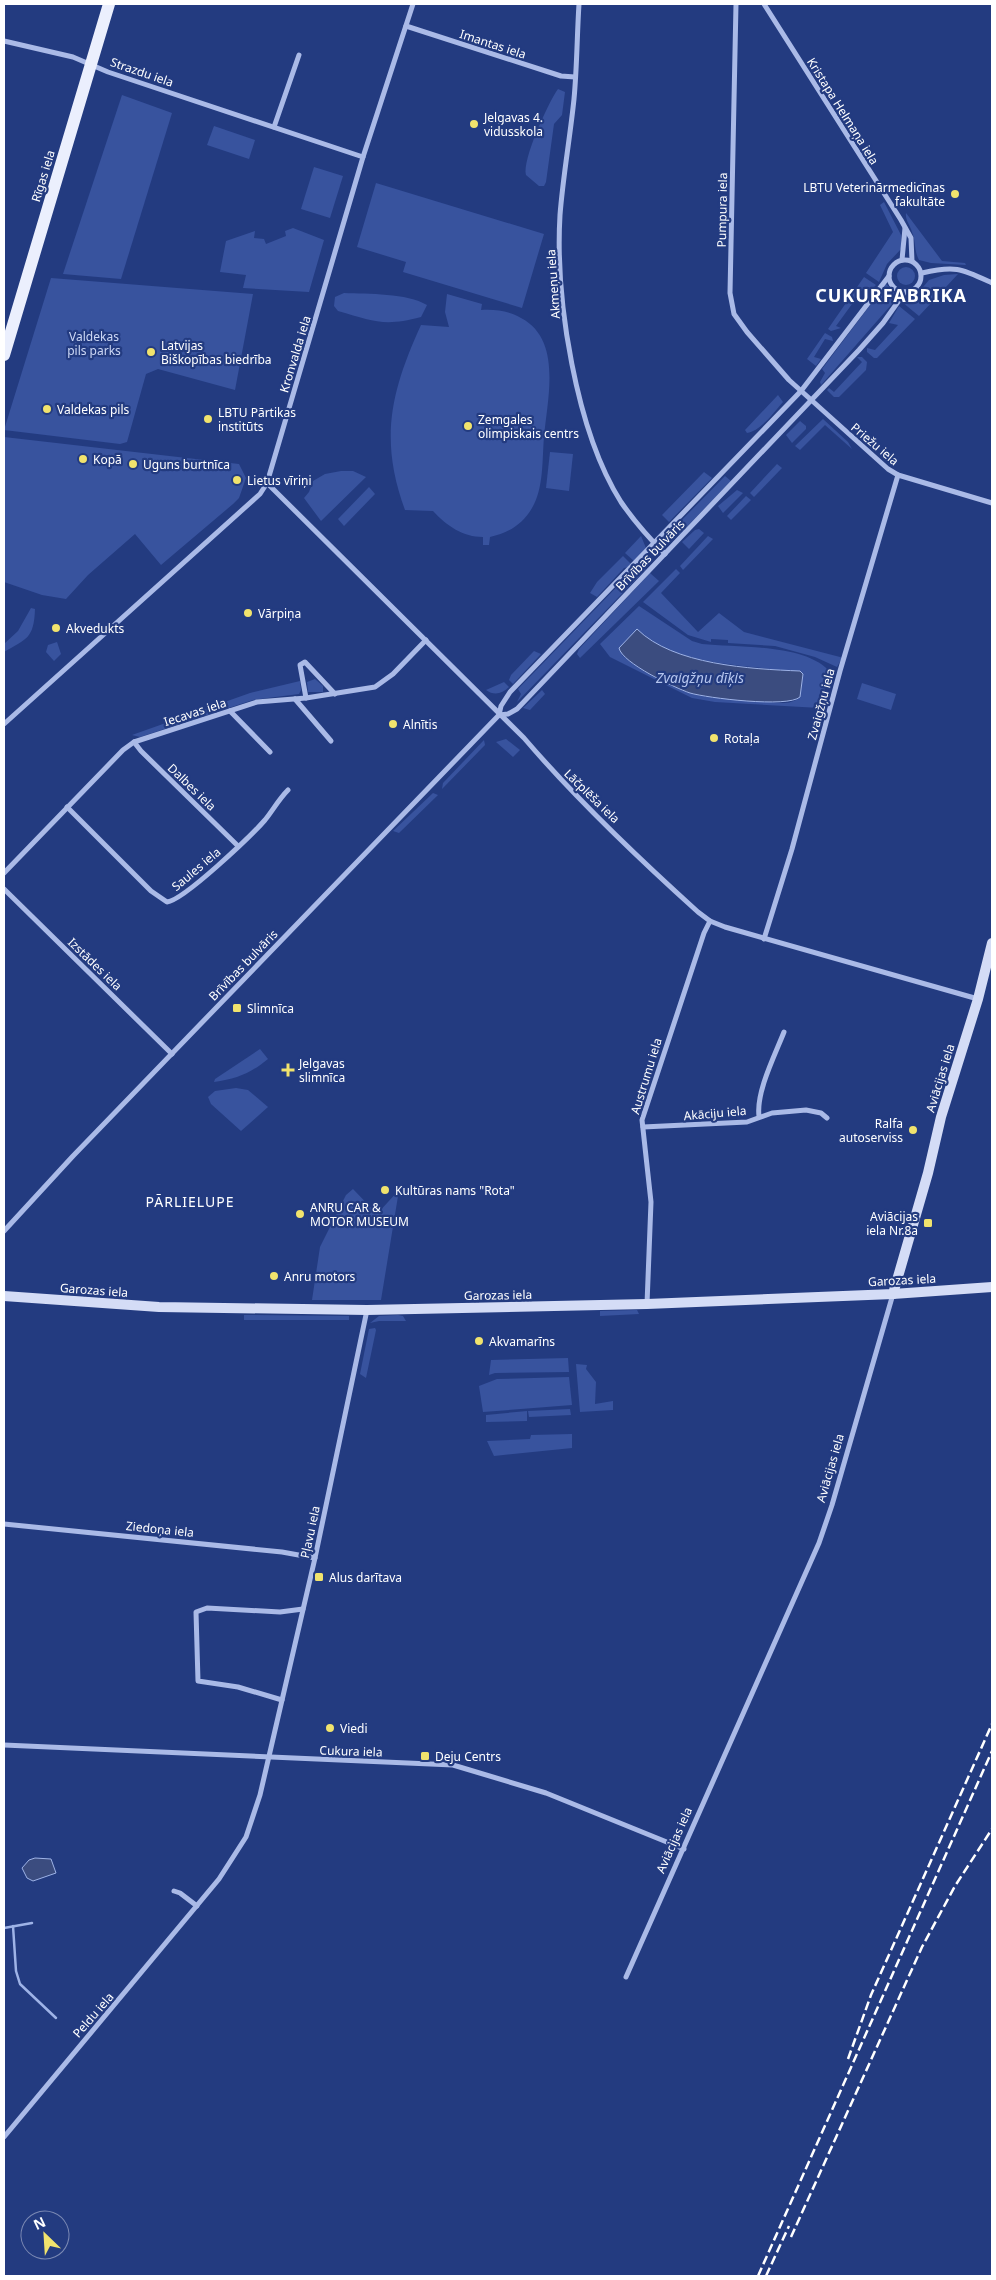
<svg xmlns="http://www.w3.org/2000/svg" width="996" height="2280" font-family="'Noto Sans',sans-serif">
  <rect width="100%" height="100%" fill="#233b80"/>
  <g fill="#38539e" fill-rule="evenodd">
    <path d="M558,89L565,92L562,115L554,124L546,182L544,186H539L526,175C522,160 548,103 558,89Z"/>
    <path d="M122,95L172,113L121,279L63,274Z"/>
    <path d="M214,126L255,140L249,159L207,145Z"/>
    <path d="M314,167L343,176L330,218L301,209Z"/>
    <path d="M376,183L544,234L522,308L403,272L406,262L357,247Z"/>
    <path d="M884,202L901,235V249L887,264L879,282L866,273L893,232L880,205Z"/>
    <path d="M906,213L942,261L965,263L966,265L931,263L919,260C914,251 916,241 912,232C910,225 905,220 906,213Z"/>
    <path d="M293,228L324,240L309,292L243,288L246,275L220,272L226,241L255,231L254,238L264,239L266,244L286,236L285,231Z"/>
    <circle cx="906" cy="276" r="9"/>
    <path d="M958,274L919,316L902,302L906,298L918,293L929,280L944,275Z"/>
    <path d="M864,277L876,285L871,290L863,289L836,326L841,328L831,331L828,329Z"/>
    <path d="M51,278L253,294L235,390L158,369L146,374L127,442L120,444L4,430Z"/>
    <path d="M886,284L899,296L821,385L820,382L825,373L822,369Z"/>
    <path d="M344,293C368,294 407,293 427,305L421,317C384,327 373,321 338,311L334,306L335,297Z"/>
    <path d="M447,294L482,304L481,310C495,309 509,311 521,318C563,340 547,400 544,437C542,460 544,488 532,508C522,525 508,533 490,537L489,545H483V537C463,537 447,526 433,511L405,510C379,439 391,391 421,325L449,327L445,312Z"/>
    <path d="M899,306L915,319L877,358H874L867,352V348L875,350L898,325L889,323Z"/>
    <path d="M825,333L832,337L833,341L825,339L814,357L821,359L816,366L807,359Z"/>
    <path d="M857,357H862L867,362L866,370L839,397H834L827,390L829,388L834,392L862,362Z"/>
    <path d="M778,395L783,402C774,412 761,431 747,433L745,430Z"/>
    <path d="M823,419L848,442L852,449L825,425L800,450L795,446Z"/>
    <path d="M800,421L806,426V429L792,443L786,435Z"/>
    <path d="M4,437L239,464L246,478L239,498L233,504L161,565L135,534L88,575L66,599L42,595L4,582Z"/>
    <path d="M550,452L573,454L569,491L546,488Z"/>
    <path d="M777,464L782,468L754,497L750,493Z"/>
    <path d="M341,471H353L366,477L321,521L304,498L309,492L313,481L325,474Z"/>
    <path d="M704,472L712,478L669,522L662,515Z"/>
    <path d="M725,476L731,481L678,536V531L675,527Z"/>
    <path d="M369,487L375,494L344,526L338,519Z"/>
    <path d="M737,490L743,493L723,513L718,506Z"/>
    <path d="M746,496L751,500L731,520L727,516Z"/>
    <path d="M699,529L704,533L689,549L682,542L695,530Z"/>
    <path d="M641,536L646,548L634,561L625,553Z"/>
    <path d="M708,536L713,539L683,570L680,566Z"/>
    <path d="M623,556L631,564L629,567L624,568L597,597L590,593L597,582Z"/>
    <path d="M645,567L646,569L517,702L521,694L518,689L635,568L639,571Z"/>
    <path d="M676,569L680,573L661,593L698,632L719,613L744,632L840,657L842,658L837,667L815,657L775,646L728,643V640L711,639V642L688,635L643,602Z"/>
    <path d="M650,573L659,581L580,658L577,654L579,649Z"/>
    <path d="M639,606L692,641L702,644C739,648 808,643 832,674V680L827,682L820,708L715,702L692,698L610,657L600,644ZM637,629C678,669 751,663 803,674L800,697C788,708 769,701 755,700C737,699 719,699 701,696C674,690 643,673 622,655Z"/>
    <path d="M31,608L35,609C34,639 26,639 4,652V644L18,631Z"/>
    <path d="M57,642L61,654L54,661L46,652L48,645Z"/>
    <path d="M534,651L541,654L513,684L509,680L511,675Z"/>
    <path d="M315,679L323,686V692H308L307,682Z"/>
    <path d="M300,681L301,690L299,694L253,700L140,737L132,735L250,693Z"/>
    <path d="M504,682L509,687C502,694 494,696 486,690Z"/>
    <path d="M862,683L896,694L891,710L857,699Z"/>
    <path d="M542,690L545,694L530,710L523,708Z"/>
    <path d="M506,739L520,750L513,757L496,742Z"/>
    <path d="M484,740L485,745L442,789L443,783Z"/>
    <path d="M433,793L438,795L399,833L393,831Z"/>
    <path d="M260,1049L268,1059C251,1073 237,1079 214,1082L215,1079Z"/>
    <path d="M236,1088L248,1090L268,1107L241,1131L211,1104L208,1097L215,1091Z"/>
    <path d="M353,1189L377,1214L399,1190L381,1300H312L320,1247L346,1195Z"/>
    <path d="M637,1310L639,1314L600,1316V1311Z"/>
    <path d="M244,1315L349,1316V1320H244Z"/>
    <path d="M398,1315L403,1316L406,1321H379L370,1323L379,1316Z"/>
    <path d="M375,1328L376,1330L366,1378L360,1374L369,1329Z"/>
    <path d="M568,1358L569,1372L495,1373L489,1375L491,1360Z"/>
    <path d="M576,1364L587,1365L586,1369L596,1382L595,1404L613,1401V1410L580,1412Z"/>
    <path d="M569,1377L572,1405L483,1412L479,1386L497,1379Z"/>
    <path d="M570,1409L571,1415L529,1417L528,1411Z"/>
    <path d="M527,1411V1421L486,1422V1415Z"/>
    <path d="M572,1434V1448L494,1456L487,1441L530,1439L531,1435Z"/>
  </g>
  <g fill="#3b4c7f" stroke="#9eb3e7">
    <path d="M637,629C673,665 751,669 800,671L803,674L800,697C788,708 707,698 690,693C675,688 622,663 619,648Z"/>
    <path d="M35,1858L51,1859L56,1873L33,1881L27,1878L22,1868L29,1860Z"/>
  </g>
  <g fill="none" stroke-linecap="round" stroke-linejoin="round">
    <g stroke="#9eb3e7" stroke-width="2.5">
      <path d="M13,1926L16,1971L20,1984L56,2018"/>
      <path d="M4,1928L32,1923"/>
    </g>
    <g stroke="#aabae7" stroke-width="5">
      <path d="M579,4C577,35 577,67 574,99C570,138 563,176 560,215C555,299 576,431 621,502C634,521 649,538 665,554"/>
      <path d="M736,4L730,293L734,314L747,332L789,380L888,469L898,475L992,503"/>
      <path d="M764,4L901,220L911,238L912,261"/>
      <path d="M406,26L561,76L575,77"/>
      <path d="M4,41L73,57L108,72L363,157"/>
      <path d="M274,127L299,55"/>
      <circle cx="905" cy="276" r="16"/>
      <path d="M902,260L905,228"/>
      <path d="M922,273C956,265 962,269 992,283"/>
      <path d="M267,483L524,738C577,800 637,857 698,912L710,921L725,927L978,999"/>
      <path d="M306,698L300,665L305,662L335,694"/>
      <path d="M295,699L331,741"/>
      <path d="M230,711L270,752"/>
      <path d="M499,715L508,714L517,709L859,350L883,323L905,292"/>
      <path d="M4,724L260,494L267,483L363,157L413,4"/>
      <path d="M134,742L141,751L238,846"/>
      <path d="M67,807L151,891L167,902C184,900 251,836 265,820C273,810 279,799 288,790"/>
      <path d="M4,873L123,750L134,742L257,702L306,698L375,687L393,674L426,640"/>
      <path d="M4,889L172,1054"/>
      <path d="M764,939L792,849L840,671L898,475"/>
      <path d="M759,1116C756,1092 775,1055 784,1032"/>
      <path d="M643,1127L747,1122L772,1113L806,1110L821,1113L827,1118"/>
      <path d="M4,1231L73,1156L499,715L501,706L510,692L801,391L889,276"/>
      <path d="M647,1304L651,1202L642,1120L704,933L710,921"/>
      <path d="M4,1524L282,1552L315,1558"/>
      <path d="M282,1700L238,1687L198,1681L196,1612L207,1608L280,1612L303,1609"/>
      <path d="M4,1745L453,1765L546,1793L684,1849"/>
      <path d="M174,1891L180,1893L197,1906"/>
      <path d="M626,1977L819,1543L832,1505L893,1294"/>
      <path d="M4,2137L219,1879L246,1837L260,1795L315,1558L367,1310"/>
    </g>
    <g stroke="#d4dcf6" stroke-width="10">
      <path d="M893,1294L928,1173L941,1117L978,999L992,943"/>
      <path d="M4,1296L159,1307L367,1310L647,1304L893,1294L992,1287"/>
    </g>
    <path stroke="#ebeffd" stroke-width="12" d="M4,355L109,4"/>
    <g stroke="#fff" stroke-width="2.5" stroke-dasharray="9 4" stroke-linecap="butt">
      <path d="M848,2059L871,1995L992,1724"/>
      <path d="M791,2237L922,1947L955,1886L992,1829"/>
      <path d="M758,2276L992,1751"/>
      <path d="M766,2276L789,2226"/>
    </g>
  </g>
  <g fill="#f1e36d" stroke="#233b80" stroke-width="2">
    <circle cx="474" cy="124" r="5"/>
    <circle cx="955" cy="194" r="5"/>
    <circle cx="151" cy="352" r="5"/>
    <circle cx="47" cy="409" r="5"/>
    <circle cx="208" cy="419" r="5"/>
    <circle cx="468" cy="426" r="5"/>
    <circle cx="83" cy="459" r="5"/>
    <circle cx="133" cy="464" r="5"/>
    <circle cx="237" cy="480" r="5"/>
    <circle cx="248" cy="613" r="5"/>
    <circle cx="56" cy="628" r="5"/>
    <circle cx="393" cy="724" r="5"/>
    <circle cx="714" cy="738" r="5"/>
    <rect x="232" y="1003" width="10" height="10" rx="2.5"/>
    <path d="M285.5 1062.5h5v5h5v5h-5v5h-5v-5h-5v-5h5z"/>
    <circle cx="913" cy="1130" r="5"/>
    <circle cx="385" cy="1190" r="5"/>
    <circle cx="300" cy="1214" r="5"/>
    <rect x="923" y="1218" width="10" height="10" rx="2.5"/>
    <circle cx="274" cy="1276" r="5"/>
    <circle cx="479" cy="1341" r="5"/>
    <rect x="314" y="1572" width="10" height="10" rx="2.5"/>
    <circle cx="330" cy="1728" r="5"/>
    <rect x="420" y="1751" width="10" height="10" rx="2.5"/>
  </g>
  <g text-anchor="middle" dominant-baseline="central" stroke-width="4.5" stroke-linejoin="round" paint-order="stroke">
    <g font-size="12" fill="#fff" stroke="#233b80">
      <text transform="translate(493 44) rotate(18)">Imantas iela</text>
      <text transform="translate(142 72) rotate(19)">Strazdu iela</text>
      <text transform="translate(843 111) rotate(58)">Kristapa Helmaņa iela</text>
      <text transform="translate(43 176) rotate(-73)">Rīgas iela</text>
      <text transform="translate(722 210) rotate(-89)">Pumpura iela</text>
      <text transform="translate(553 284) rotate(-94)">Akmeņu iela</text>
      <text transform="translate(295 354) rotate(-73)">Kronvalda iela</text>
      <text transform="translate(875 444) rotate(40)">Priežu iela</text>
      <text transform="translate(650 555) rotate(-46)">Brīvības bulvāris</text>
      <text transform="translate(821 704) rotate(-75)">Zvaigžņu iela</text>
      <text transform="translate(195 712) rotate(-18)">Iecavas iela</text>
      <text transform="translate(192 787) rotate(44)">Dalbes iela</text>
      <text transform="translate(592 796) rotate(44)">Lāčplēša iela</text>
      <text transform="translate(196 869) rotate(-40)">Saules iela</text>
      <text transform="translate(95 964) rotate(44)">Izstādes iela</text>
      <text transform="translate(243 965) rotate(-46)">Brīvības bulvāris</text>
      <text transform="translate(646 1076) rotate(-73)">Austrumu iela</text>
      <text transform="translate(940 1078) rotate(-73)">Aviācijas iela</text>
      <text transform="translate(715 1113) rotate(-5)">Akāciju iela</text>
      <text transform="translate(902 1280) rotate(-3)">Garozas iela</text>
      <text transform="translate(94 1290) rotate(4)">Garozas iela</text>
      <text transform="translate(498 1295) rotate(-1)">Garozas iela</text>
      <text transform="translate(830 1468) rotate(-74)">Aviācijas iela</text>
      <text transform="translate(160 1529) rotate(6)">Ziedoņa iela</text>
      <text transform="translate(310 1532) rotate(-78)">Pļavu iela</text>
      <text transform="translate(351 1751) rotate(2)">Cukura iela</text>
      <text transform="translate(674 1840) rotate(-66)">Aviācijas iela</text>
      <text transform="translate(93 2015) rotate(-49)">Peldu iela</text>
    </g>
    <g font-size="12" fill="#fff" stroke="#233b80" text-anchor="start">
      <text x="484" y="117">Jelgavas 4.<tspan x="484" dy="14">vidusskola</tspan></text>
      <text x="945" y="187" text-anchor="end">LBTU Veterinārmedicīnas<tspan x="945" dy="14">fakultāte</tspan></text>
      <text x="161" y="345">Latvijas<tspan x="161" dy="14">Biškopības biedrība</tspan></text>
      <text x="57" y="409">Valdekas pils</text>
      <text x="218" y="412">LBTU Pārtikas<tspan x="218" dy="14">institūts</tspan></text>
      <text x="478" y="419">Zemgales<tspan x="478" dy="14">olimpiskais centrs</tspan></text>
      <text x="93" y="459">Kopā</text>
      <text x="143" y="464">Uguns burtnīca</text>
      <text x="247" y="480">Lietus vīriņi</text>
      <text x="258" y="613">Vārpiņa</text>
      <text x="66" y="628">Akvedukts</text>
      <text x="403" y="724">Alnītis</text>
      <text x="724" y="738">Rotaļa</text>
      <text x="247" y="1008">Slimnīca</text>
      <text x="299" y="1063">Jelgavas<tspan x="299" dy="14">slimnīca</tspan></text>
      <text x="903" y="1123" text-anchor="end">Ralfa<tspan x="903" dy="14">autoserviss</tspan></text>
      <text x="395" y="1190">Kultūras nams "Rota"</text>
      <text x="310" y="1207">ANRU CAR &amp;<tspan x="310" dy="14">MOTOR MUSEUM</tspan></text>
      <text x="918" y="1216" text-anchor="end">Aviācijas<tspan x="918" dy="14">iela Nr.8a</tspan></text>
      <text x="284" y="1276">Anru motors</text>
      <text x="489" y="1341">Akvamarīns</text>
      <text x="329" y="1577">Alus darītava</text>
      <text x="340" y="1728">Viedi</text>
      <text x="435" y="1756">Deju Centrs</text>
    </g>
    <g font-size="12" fill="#cdd8f5" stroke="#233b80">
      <text x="94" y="336">Valdekas<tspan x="94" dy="14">pils parks</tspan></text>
    </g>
    <g font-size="14" font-style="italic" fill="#b5c5ee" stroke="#233b80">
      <text x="700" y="677">Zvaigžņu dīķis</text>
    </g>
    <g font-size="14" letter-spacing="1" fill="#fff" stroke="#233b80">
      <text x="190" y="1201">PĀRLIELUPE</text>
    </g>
    <g font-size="18" font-weight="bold" letter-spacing="1" fill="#fff" stroke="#233b80">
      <text x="891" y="295">CUKURFABRIKA</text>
    </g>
  </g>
  <rect width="996" height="2280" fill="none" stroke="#ffffff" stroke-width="10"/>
  <g transform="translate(45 2235) rotate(335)"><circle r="24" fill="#233b80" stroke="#7b89b3"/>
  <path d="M0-4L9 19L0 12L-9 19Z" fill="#f1e36d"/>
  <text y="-8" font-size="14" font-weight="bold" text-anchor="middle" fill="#ffffff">N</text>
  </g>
</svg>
